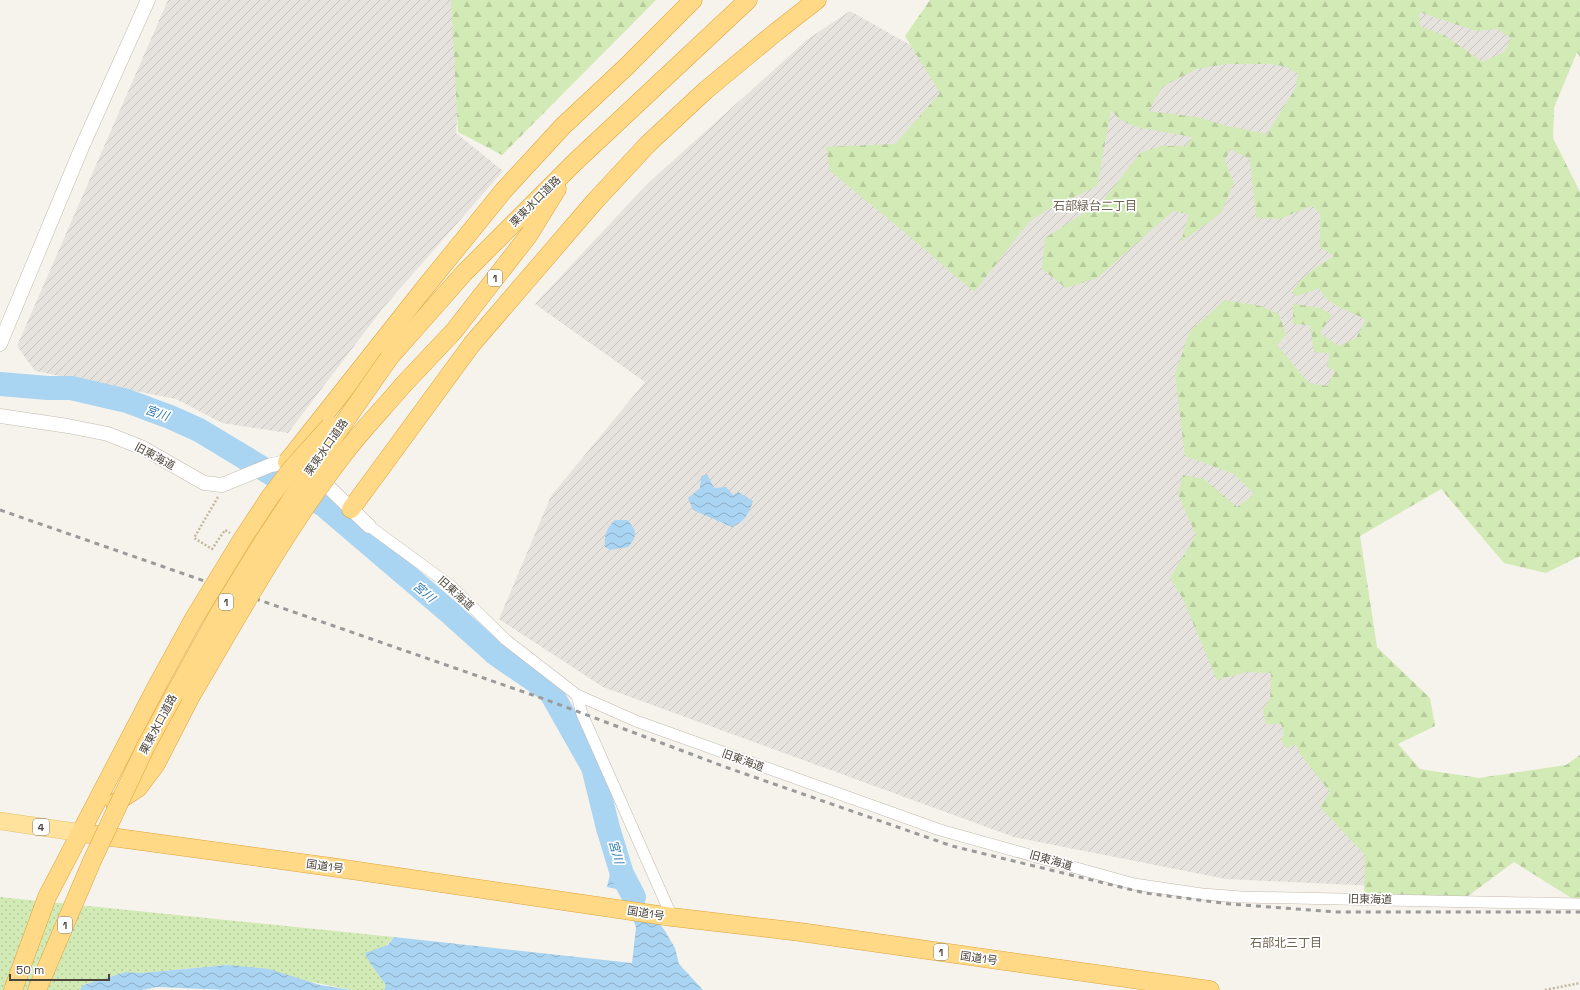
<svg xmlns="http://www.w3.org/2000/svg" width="1580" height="990" font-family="'Space Grotesk','Noto Sans JP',sans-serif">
  <defs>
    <pattern id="industrial-furrows" width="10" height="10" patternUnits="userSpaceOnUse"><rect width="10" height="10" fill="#e6e2dd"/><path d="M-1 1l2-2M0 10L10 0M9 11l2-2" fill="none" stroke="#c7c3be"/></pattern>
    <pattern id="grass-dots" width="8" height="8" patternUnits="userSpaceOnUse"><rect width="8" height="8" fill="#d2eab5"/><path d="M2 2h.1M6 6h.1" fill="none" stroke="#b6ca9c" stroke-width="1.8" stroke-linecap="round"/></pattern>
    <pattern id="forest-firs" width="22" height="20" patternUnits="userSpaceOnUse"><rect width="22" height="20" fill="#d2eab5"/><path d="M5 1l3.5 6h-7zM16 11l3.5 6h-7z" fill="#b6ca9c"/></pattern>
    <pattern id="water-waves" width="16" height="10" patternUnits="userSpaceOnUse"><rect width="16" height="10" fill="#a9d4f2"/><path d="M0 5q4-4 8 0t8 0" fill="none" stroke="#8caec5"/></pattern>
  </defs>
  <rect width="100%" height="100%" fill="#f6f3ec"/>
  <g fill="url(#industrial-furrows)">
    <path d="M168,0H466L456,133L503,171L383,308L288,433L222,423L176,399L35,371L17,346Z"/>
    <path d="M1502,0L1544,12L1270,581L1377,886L1226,879L1014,837L603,687L499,619L551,496L645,382L535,304L647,184L808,39L850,11L935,59Z"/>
  </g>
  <path fill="url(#grass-dots)" d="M0,897L394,937L370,963L386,985L384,990H352L228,965L141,973L126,972L83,985L80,990H0Z"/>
  <g fill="url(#forest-firs)" fill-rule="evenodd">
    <path d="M451,0H656L502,155L458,132Z"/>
    <path d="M930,0H1580V57L1577,52L1554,108L1553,138L1580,192V556L1546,573L1504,563L1441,489L1360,536L1377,647L1430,698L1435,726L1398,744L1420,769L1479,778L1566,765L1580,755V899H1573L1514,862L1464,899L1364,897L1365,855L1320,807L1330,792L1301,755L1295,744L1287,749L1281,740L1284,733L1281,724H1266L1263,710L1270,699L1271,673L1247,672L1217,680L1183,599L1170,578L1196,535L1178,494L1183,475L1204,479L1237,507L1254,494L1234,474L1185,456L1175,374L1190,331L1225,300L1261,306L1279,314L1286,335L1277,345L1309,383L1327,386L1335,371L1327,366L1330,353L1314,352L1310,325L1293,324V304L1320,308L1332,315L1320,333L1339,346L1356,338L1366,320C1350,310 1327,307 1320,288L1298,296L1292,293C1300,276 1319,266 1334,256L1320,247V214L1312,206L1279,219L1256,218L1250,159L1230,149L1225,161L1234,183L1221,213L1181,242L1189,214L1173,211L1097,278L1066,288L1042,269L1045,238L1104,200L1140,153L1161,146H1186L1192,137L1136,127L1119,119L1111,110L1097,186L1045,211L1029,222L974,292L914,240L830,171L826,147L895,144L940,93L905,36ZM1419,12L1476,31L1497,29L1511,38L1504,52L1483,62L1444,35L1420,26ZM1226,64H1271L1287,67L1298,74L1295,89L1267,134L1227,126L1197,117L1149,111L1162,87L1196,69Z"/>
  </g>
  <g fill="url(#water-waves)">
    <path d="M707,474L714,488L726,487L733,495L738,492L753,501C749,514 745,521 732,527L693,510L688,498L700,488L701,477Z"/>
    <path d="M615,520H627C637,530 638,536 628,547L610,550L605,547C604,535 606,529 615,520Z"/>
    <path d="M625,867L643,901L665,931L675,948L679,964L703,990H384L386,985L370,963L365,953L388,945L394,937L632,963L636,927L621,890L607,887L611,870Z"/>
    <path d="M228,965L269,969L320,985L352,990H227L157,987L142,990H80L83,985L126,972L141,973Z"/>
  </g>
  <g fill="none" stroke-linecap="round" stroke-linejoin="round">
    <path stroke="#a9d4f2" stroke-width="24" d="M0,384L48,388H71L127,401L170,417L199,430L325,506L448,611L496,654L550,691L593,767L608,828L622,874L634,897"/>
    <defs>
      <g id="minor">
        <path d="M369,526L451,586L506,640L577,695L636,721L940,830L1134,884L1202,894L1241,897L1580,904"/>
        <path d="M577,695L582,714L672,917"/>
      </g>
      <g id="tertiary">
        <path d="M0,344L82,147L148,0"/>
        <path d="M0,416L68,426L108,434L143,448L204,483L222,485L271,465L287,462L296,464"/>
        <path d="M316,475L369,526"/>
      </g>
      <path id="primary" d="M0,821L82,833"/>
      <g id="trunk">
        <path d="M389,358L464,273L575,162L748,0"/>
        <path d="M403,385L454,331L528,236L557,189"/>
        <path d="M287,462L423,290L504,190L563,126L626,67L693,0"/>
        <path d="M351,509L472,344L595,201L648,144L706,90L776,32L817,0"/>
        <path d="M115,803L138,788L156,764L191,696"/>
        <path d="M82,833L331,867L672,917L800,932L1210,990"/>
        <path d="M13,990L47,897L158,684"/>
        <path d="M37,990L92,861"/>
      </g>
    </defs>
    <use href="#minor" stroke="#c2bbae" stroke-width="12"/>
    <use href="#tertiary" stroke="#c2bbae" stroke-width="15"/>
    <use href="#primary" stroke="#e6c16a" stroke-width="18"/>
    <use href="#trunk" stroke="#e0a43c" stroke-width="19"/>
    <g stroke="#c4b79f" stroke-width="2.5" stroke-dasharray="2 2" stroke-linecap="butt">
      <path d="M218,497L194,538L212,549L225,530L230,533"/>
      <path d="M1545,990L1580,983"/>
    </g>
    <use href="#minor" stroke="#fff" stroke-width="11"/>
    <use href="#tertiary" stroke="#fff" stroke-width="14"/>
    <use href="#primary" stroke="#ffe39c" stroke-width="17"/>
    <use href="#trunk" stroke="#ffd985" stroke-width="18"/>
    <path stroke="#9a9a9a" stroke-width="3" stroke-dasharray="5 5" stroke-linecap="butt" d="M0,510L544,699L731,769L952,846L1145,893L1230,904L1336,912H1580"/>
    <defs>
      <g id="trunk-bridge">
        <path d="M158,684L193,620L243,538L270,497L292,468L330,426"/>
        <path d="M191,696C238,616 283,534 340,459C359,433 382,410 403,385"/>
        <path d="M92,861L146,746L218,615L263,542L306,477L389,358"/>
      </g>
    </defs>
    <use href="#trunk-bridge" stroke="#e0a43c" stroke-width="19" stroke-linecap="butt"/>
    <use href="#trunk-bridge" stroke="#ffd985" stroke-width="18"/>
  </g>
  <g text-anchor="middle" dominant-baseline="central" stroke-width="3.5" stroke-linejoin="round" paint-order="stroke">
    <g fill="#fff" stroke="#817c74" stroke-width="1">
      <rect x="488" y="270" width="14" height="16" rx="3"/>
      <rect x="219" y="594" width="14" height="16" rx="3"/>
      <rect x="33" y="819" width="16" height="16" rx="3"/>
      <rect x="58" y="917" width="14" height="16" rx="3"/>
      <rect x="934" y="944" width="14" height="16" rx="3"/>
    </g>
    <g font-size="10" font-weight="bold" fill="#4b4439">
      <text x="495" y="278">1</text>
      <text x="226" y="602">1</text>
      <text x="41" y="827">4</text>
      <text x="65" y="925">1</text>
      <text x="941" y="952">1</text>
    </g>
    <g font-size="11" fill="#4b4439" stroke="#fff">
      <text transform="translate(535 201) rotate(-45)">栗東水口道路</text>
      <text transform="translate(326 447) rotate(-55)">栗東水口道路</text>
      <text transform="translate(155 456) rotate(28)">旧東海道</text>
      <text transform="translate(456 593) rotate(42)">旧東海道</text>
      <text transform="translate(158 724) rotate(-62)">栗東水口道路</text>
      <text transform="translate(743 760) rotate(20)">旧東海道</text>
      <text transform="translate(1051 860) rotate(16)">旧東海道</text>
      <text transform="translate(325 866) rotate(8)">国道1号</text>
      <text transform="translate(1370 899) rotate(1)">旧東海道</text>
      <text transform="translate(646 913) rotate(9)">国道1号</text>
      <text transform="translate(979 958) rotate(8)">国道1号</text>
    </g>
    <g font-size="12" fill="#6e6250" stroke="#fff">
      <text x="1095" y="206">石部緑台二丁目</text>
      <text x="1286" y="943">石部北三丁目</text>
    </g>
    <g font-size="12" font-style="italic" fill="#2e7ab2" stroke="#fff">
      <text transform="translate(157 413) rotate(19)">宮川</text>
      <text transform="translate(424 592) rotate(41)">宮川</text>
      <text transform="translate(616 852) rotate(75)">宮川</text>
    </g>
  </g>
  <path d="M10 974v6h99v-6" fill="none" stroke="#4b4439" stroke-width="2"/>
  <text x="16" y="974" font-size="12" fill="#4b4439" stroke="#ffffff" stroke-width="3" paint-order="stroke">50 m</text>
</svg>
